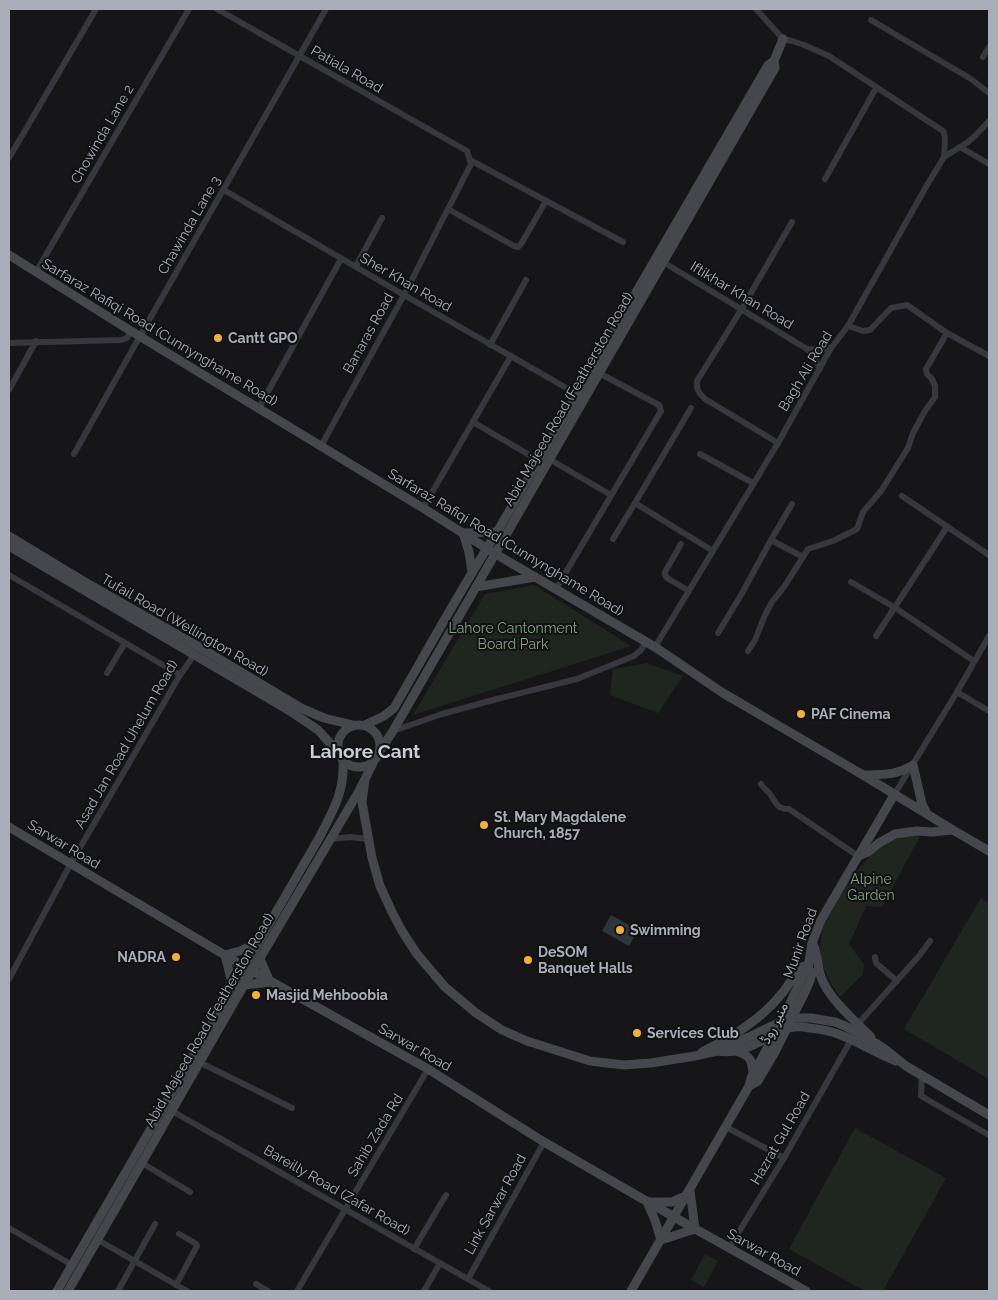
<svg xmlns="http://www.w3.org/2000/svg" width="998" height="1300" font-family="Raleway,Vazirmatn,sans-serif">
  <rect width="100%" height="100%" fill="#161618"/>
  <g fill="#1e261f">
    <path d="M534,585L631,646L413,715L485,594Z"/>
    <path d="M647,663L683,676L658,713L610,695L613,669Z"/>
    <path d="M910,835L920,836L882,907L866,906L849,944L864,965L863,974L840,997C830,982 820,967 820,948C821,942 822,931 824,925C832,903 868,852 888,841C894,837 903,837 910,835Z"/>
    <path d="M981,898L989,903V1079L904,1029Z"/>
    <path d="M855,1128L946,1178L883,1291H865L789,1249Z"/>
    <path d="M705,1254L718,1261L704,1287L691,1280Z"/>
  </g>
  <path fill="#2c353c" d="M611,915L638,930L629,946L602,931Z"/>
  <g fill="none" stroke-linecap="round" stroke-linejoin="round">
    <g stroke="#37383d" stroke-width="6">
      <path d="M217,9L467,151L471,164L404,295L321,446"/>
      <path d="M756,9L783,39L792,41L804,45L829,56L943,131C947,137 944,149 944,157"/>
      <path d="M871,20L971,79L989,93"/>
      <path d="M983,57L989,47"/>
      <path d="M960,147L989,164"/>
      <path d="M9,158L96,9"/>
      <path d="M470,160L623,242"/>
      <path d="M825,179L876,88"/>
      <path d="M224,190L404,295L577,394"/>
      <path d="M448,209L514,246L518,247L521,244L546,201"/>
      <path d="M663,262L807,349L814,357L820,369"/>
      <path d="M356,266L382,218"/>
      <path d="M36,272L189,9"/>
      <path d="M848,326L863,331L870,330L891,308L907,305L947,333L989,356"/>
      <path d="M9,343L121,340L127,338L131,331"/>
      <path d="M490,345L526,280"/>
      <path d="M807,349L819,350L831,348"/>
      <path d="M9,390L36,341"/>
      <path d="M259,408L341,259"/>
      <path d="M691,408L635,503L713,551"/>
      <path d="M473,422L538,460"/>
      <path d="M778,443L705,399C699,393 696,390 697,381L741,310L792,222"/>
      <path d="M74,454L140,336L326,9"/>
      <path d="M700,454L753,483"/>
      <path d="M549,459L611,495"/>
      <path d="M902,496L989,555"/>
      <path d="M423,508L511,356"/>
      <path d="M613,539L635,503"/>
      <path d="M771,540L792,504"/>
      <path d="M681,544L665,572V575L667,578L689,591"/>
      <path d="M9,575L180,675"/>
      <path d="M851,582L894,607L974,661"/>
      <path d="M556,589L661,411L659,405L599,373"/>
      <path d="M718,633L741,595L771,540L803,557"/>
      <path d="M876,636L947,527"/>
      <path d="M655,647L778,443L831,348L848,326L927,185L944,157L968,142L976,135L989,121"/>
      <path d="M748,651L755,640L765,615L772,602L784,587L808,549L833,541L857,529L863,512L881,491L908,448L913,433L925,411L935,397V386L932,379L927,374L926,369L947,333"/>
      <path d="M107,673L125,643"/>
      <path d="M957,692L989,711"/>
      <path d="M393,731L442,714L497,699L577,679L634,656L641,650L646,642"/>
      <path d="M761,784C763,788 767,790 770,794C776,802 776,809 789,809L858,856"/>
      <path d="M894,795L957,692L989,636"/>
      <path d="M330,839L351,837L368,839"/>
      <path d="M875,957L876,963L897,981"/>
      <path d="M9,979L70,865L180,675L194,655"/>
      <path d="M857,1025L919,956L930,941"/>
      <path d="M199,1062L292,1108"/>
      <path d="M922,1075L921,1096L989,1135"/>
      <path d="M172,1111L489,1291"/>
      <path d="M726,1127L784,1158"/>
      <path d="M142,1163L190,1192"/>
      <path d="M9,1228L72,1265"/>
      <path d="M98,1240L187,1291"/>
      <path d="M729,1248L784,1158L851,1040"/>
      <path d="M414,1249L446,1195"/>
      <path d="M468,1279L544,1142"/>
      <path d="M256,1284L268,1291"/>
      <path d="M176,1285L197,1246L195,1243L179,1234"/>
      <path d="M118,1291L155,1224"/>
      <path d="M297,1291L428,1069"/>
      <path d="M424,1291L440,1263"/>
    </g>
    <g stroke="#45474d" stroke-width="9">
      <path d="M9,255L131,331L423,508L494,553L655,647L723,693L863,775L953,830L989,851"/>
      <path d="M9,536L90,585L199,647L303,709L324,718L353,725"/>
      <path d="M9,546L290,711L318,730L339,753"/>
      <path d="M472,572L469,552L463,533L497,532"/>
      <path d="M476,587L535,577"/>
      <circle cx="359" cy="746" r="21"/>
      <path d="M365,725L384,716L394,708C428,649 461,589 497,532L768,65L774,61"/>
      <path d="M381,749L393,731L775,68L774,61L783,39"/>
      <path d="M864,775C882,774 896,776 913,765L922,804L927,814"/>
      <path d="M365,780L362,802L372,858L380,886L392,912L402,931L417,954L445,987L476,1013L502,1030L527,1041L590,1061L624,1065L651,1063L695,1056L717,1051L721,1048L749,1037L782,1021L792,1018H811L835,1022L845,1026L877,1044L886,1050L906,1066L989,1115"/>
      <path d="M9,827L245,967L428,1069L544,1142L674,1217L806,1291"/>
      <path d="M858,856L868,852L879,843L895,834L917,831L932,832L953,830"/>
      <path d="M812,943C818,951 817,966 821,977C828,998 855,1021 871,1037"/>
      <path d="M244,985L270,982L260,959"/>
      <path d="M233,987L225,955L240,951L259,942"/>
      <path d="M717,1051C733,1054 751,1047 765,1039C775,1034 783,1028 794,1027C799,1026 804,1027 809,1028C821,1029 832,1031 843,1036C861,1043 877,1054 896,1061"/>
      <path d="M735,1051C750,1055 752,1059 753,1074"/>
      <path d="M702,1052C712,1046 723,1042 733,1035C759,1019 785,996 798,968L808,965"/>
      <path d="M749,1086L758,1081L775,1052L805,992L810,981L812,973L808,968"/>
      <path d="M687,1195L672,1202H647L655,1220L661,1240L695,1229L690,1191"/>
      <path d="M57,1291L319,838C333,811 345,791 343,760"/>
      <path d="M68,1291L244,985L359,791L373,763"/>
      <path d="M631,1291L749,1086L751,1078L782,1021L803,975L808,968L812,943L821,920L894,795"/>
    </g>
  </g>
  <g fill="#f2b134" stroke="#111113" stroke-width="2">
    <circle cx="218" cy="338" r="5"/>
    <circle cx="801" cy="714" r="5"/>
    <circle cx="484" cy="825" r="5"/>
    <circle cx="620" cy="930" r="5"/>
    <circle cx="176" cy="957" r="5"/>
    <circle cx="528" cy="960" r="5"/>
    <circle cx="256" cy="995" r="5"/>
    <circle cx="637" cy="1033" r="5"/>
  </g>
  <g text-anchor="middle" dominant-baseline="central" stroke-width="4" stroke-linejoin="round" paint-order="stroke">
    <g font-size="14" fill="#a8adb8" stroke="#111113">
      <text transform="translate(347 69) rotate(30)">Patiala Road</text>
      <text transform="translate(102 134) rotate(-60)">Chowinda Lane 2</text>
      <text transform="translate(189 225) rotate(-60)">Chawinda Lane 3</text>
      <text transform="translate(406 282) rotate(30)">Sher Khan Road</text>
      <text transform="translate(742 295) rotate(31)">Iftikhar Khan Road</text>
      <text transform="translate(160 332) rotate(31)">Sarfaraz Rafiqi Road (Cunnynghame Road)</text>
      <text transform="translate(368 333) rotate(-61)">Banaras Road</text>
      <text transform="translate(805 371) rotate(-59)">Bagh Ali Road</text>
      <text transform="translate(568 399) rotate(-60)">Abid Majeed Road (Featherston Road)</text>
      <text transform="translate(506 542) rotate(31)">Sarfaraz Rafiqi Road (Cunnynghame Road)</text>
      <text transform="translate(185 625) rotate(30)">Tufail Road (Wellington Road)</text>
      <text transform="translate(126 744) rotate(-60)">Asad Jan Road (Jhelum Road)</text>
      <text transform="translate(64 844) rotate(31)">Sarwar Road</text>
      <text transform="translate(800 943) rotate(-70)">Munir Road</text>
      <text transform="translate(209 1020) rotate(-60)">Abid Majeed Road (Featherston Road)</text>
      <text transform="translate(774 1023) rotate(-63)">منیر روڈ</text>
      <text transform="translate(415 1047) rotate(30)">Sarwar Road</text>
      <text transform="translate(375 1135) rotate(-59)">Sahib Zada Rd</text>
      <text transform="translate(780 1138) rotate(-60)">Hazrat Gul Road</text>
      <text transform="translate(337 1190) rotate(30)">Bareilly Road (Zafar Road)</text>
      <text transform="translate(495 1204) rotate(-61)">Link Sarwar Road</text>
      <text transform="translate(764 1252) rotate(29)">Sarwar Road</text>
    </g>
    <g font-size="14" font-weight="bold" fill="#a8adb8" stroke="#111113" text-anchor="start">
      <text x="228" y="338">Cantt GPO</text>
      <text x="811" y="714">PAF Cinema</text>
      <text x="494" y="817">St. Mary Magdalene<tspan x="494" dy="16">Church, 1857</tspan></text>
      <text x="630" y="930">Swimming</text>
      <text x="538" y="952">DeSOM<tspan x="538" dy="16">Banquet Halls</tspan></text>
      <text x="166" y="957" text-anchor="end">NADRA</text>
      <text x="266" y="995">Masjid Mehboobia</text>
      <text x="647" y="1033">Services Club</text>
    </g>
    <g font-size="14" fill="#7fa381" stroke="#111113">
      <text x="513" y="628">Lahore Cantonment<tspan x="513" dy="16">Board Park</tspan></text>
      <text x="871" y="879">Alpine<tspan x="871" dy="16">Garden</tspan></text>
    </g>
    <g font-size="19" font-weight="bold" fill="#c9ccd4" stroke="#111113">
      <text x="365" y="751">Lahore Cant</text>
    </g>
  </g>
  <rect width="998" height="1300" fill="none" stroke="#a8adb8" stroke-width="20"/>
</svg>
